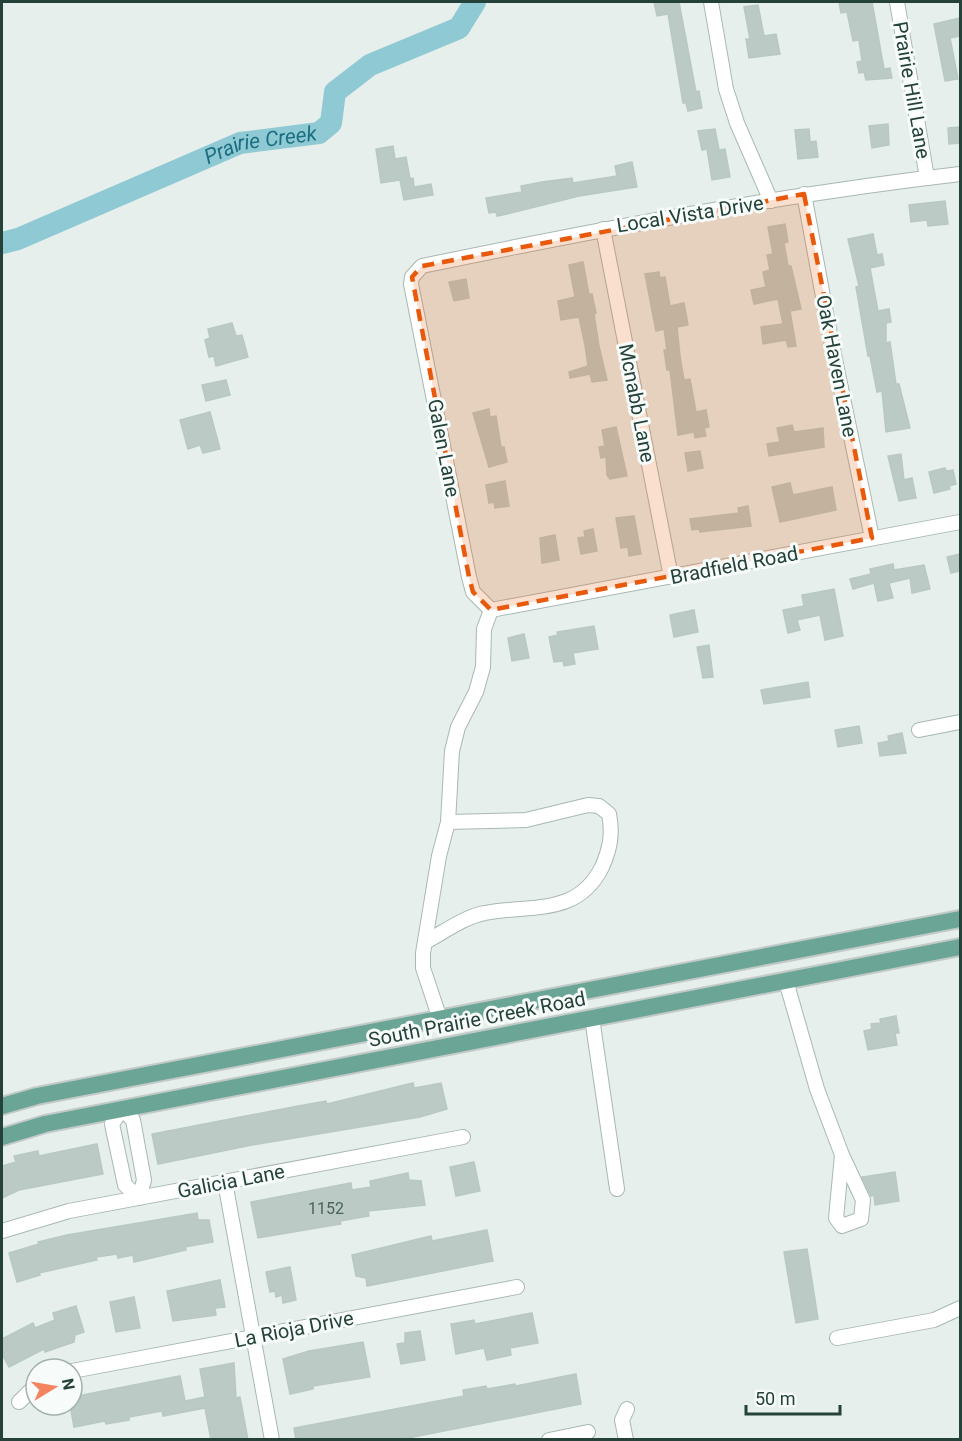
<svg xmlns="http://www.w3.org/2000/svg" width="962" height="1441" font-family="Roboto,sans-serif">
  <rect width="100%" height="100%" fill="#e6efeb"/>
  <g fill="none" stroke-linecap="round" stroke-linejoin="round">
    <path stroke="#8ec9d4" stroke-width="22" id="s1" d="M2,243L18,239L240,143L319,133L331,123L335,92L370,65L459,28L475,2"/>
  </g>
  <g fill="#bbcac4" stroke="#b8c9c2" stroke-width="1.5">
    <path d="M654,2H679L696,92L699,91L702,108L688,111L686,103H683L668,14L657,16Z"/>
    <path d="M839,2H872L884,69L890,68L892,78L866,80L864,72L859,73L857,62L862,61L859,40L853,41L847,12L841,13Z"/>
    <path d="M758,5L764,36L776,34L780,54L749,58L746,39H750L744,7Z"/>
    <path d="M960,18V36L950,38L958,79L945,81L934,24Z"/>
    <path d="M888,124L889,145L872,148L869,126Z"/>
    <path d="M960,127V143L949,144L948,128Z"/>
    <path d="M715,129L719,150L725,149L730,177L712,180L707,149L702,150L698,131Z"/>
    <path d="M809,129L810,142L816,141L818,157L798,159L795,130Z"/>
    <path d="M393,146L395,159L406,157L410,179L413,178L414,187L431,184L433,195L404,200L400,180L381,183L376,149Z"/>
    <path d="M632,162L637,187L579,196L507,214L497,216L496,212L489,213L486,198L522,192L521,186L542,182L572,178L573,183L617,176L615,166Z"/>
    <path d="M945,201L948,224L928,226L927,220L911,222L909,205Z"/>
    <path d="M785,224L788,242L784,243L788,266H791L801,309L790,311L796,346L788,347L786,340L763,344L761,327L783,324L778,299L754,304L751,290L766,287L763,272L770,270L767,255L773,254L768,227Z"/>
    <path d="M873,234L877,255L882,254L884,265L870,268L878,311L889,309L891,322L886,323V343L890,342L896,384H899L910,428L886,432L882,391L877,392L870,356H868L856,287L859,286L848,239Z"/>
    <path d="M583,262L589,295L592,294L596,313L594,314L599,346L607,380L592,382L590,374L570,378L569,372L588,366L585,345L579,317L561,320L558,301L575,297L569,265Z"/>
    <path d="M659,272L660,278L665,277L670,306L684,303L688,325L677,327L680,356L684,380L690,379L696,412L706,410L709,427L704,428L706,436L695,438L694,432L678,435L670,370H667L664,350H667L664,329L656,331L645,274Z"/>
    <path d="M466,279L469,298L454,301L449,282Z"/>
    <path d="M232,323L236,336L242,335L248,357L216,366L214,356L209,357L205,340L210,338L208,329Z"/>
    <path d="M226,380L230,395L206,401L202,385Z"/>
    <path d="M489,409L490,417L496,416L501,447H504L507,462L489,467L473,413Z"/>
    <path d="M210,412L220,449L203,453L200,445L188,449L180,420Z"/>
    <path d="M792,425L794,432L823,428L824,447L769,456L767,444L780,442L777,428Z"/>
    <path d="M616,427L627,476L610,479L607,475L606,457L601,458L599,447L605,446L602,430Z"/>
    <path d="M700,451L703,468L688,471L685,453Z"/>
    <path d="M901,454L904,480L912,478L916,498L899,501L888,456Z"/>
    <path d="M945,468L946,471L953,470L956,484L949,486L950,489L934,493L929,472Z"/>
    <path d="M505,481L509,506L495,508L494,502L489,503L486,485Z"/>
    <path d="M790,483L793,495L832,487L836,510L780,522L772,487Z"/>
    <path d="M748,506L751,526L700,532L699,529L692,530L690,519L739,513L738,508Z"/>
    <path d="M634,516L641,554L629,556L628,547L621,548L616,518Z"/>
    <path d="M593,529L597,551L581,554L578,538L585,537L584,531Z"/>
    <path d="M555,535L559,560L542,563L540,538Z"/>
    <path d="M960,554V571L951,573L947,557Z"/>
    <path d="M893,564L894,570L924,565L930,589L912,593L910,578L889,583L893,598L878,601L874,583L853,589L850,579L871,574L870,569Z"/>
    <path d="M834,589L843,636L825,640L820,615L797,620L800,630L788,633L783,610L804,606L802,595Z"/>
    <path d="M694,610L698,632L674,637L670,615Z"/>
    <path d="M594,626L598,649L573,653L575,664L564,666L563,661L554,662L549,637L558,635L557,632Z"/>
    <path d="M524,634L529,658L512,661L508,638Z"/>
    <path d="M709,645L713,677L703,678L697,647Z"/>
    <path d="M808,682L810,697L764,704L761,690Z"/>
    <path d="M859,726L862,743L838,747L835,730Z"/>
    <path d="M902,733L906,753L880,756L878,743L889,741L888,736Z"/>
    <path d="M896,1016L899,1033H895L897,1045L868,1050L864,1031L872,1029L871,1024L881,1023L880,1019Z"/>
    <path d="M413,1083L414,1088L441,1083L447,1109L420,1117L252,1145L158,1164L152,1134L298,1106L326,1101L327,1104Z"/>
    <path d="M97,1144L103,1174L19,1190L2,1198V1166L16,1162L14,1156L38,1151L39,1156Z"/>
    <path d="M474,1162L480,1191L456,1196L450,1167Z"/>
    <path d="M895,1172L899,1201L875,1205L874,1195L871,1196L862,1177Z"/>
    <path d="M408,1173L409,1180L421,1181L425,1205L368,1211L369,1216L340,1221L341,1224L258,1238L251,1202L351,1183L352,1190L371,1187L370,1181Z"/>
    <path d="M197,1213L198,1220H209L213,1242L185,1247L186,1250L134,1262L133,1255L118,1258L117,1254L96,1257L97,1260L39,1273L40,1275L17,1282L9,1253L39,1244L38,1242L67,1235Z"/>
    <path d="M487,1230L493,1261L367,1286L366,1278L356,1276L352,1255L431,1236L432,1241Z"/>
    <path d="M807,1249L818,1319L796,1323L784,1252Z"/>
    <path d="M290,1267L296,1300L283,1303L282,1295L276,1297L275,1291L270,1292L266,1272Z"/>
    <path d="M220,1280L225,1307L215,1308L216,1315L173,1321L167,1291Z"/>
    <path d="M134,1297L140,1328L116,1332L110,1302Z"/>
    <path d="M76,1306L84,1332L75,1335L74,1342L45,1352L44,1349L9,1367L2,1354V1339L33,1323L35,1328L55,1320L53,1313Z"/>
    <path d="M532,1313L538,1343L510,1348L511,1355L487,1360L484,1348L456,1354L451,1324L474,1320L475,1324Z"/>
    <path d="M420,1331L425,1360L401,1364L397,1344L405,1343V1333Z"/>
    <path d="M363,1342L370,1377L313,1386V1389L290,1394L283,1359L309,1351Z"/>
    <path d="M234,1363L236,1398L240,1397L248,1440H211L205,1408L163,1416L162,1411L129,1417V1420L106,1424L105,1421L74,1427L70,1405H72V1397L180,1376L185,1401L205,1397L200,1369Z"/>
    <path d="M576,1374L581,1404L398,1440H296L294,1428L464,1396L463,1390L486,1386L487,1389L515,1384L516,1386Z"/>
  </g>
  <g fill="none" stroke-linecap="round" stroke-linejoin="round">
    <defs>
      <g id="minor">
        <path d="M711,2L726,89L737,123L771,201"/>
        <path d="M897,2L927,178"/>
        <path d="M960,174C779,195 601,229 422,266L412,277L411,284L469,577L473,592L491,610L960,522"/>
        <path d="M804,194L831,340L872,538"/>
        <path d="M603,229L671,577"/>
        <path d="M919,730L960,722"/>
        <path d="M427,941C444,932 466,916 485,913C531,904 577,917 602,867C610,849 613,834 609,814L599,806L588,805L526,820L448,822"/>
        <path d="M786,981L817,1089L842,1155L863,1200L861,1219L842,1226L836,1218L842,1155"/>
        <path d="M592,1018L617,1189"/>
        <path d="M440,1019L423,968V953L439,856L448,822L452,751L458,727L476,692L483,667L484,629L491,610"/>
        <path d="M122,1109L133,1120L144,1180L139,1198L125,1185L112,1124Z"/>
        <path d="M225,1182L272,1440"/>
        <path d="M2,1231L69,1211L463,1137"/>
        <path d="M837,1338L934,1320L960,1308"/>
        <path d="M72,1371L517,1287"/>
        <path d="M19,1402L36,1385"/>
        <path d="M549,1440L588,1432"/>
        <path d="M626,1440L622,1420L627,1409"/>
      </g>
      <g id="major">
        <path d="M2,1106L37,1096L960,919"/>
        <path d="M2,1137L45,1124L960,947"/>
      </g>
    </defs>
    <use href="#minor" stroke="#a8b8b2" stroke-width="16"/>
    <use href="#major" stroke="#c2cac8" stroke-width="20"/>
    <use href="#minor" stroke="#fff" stroke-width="14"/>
    <use href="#major" stroke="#6aa596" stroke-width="16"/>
  </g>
  <path fill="#e8590c" fill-opacity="0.2" stroke="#e8590c" stroke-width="4.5" stroke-dasharray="12 8" stroke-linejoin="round" d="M804,194L872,538L491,610L473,592L469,577L412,277L422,266Z"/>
  <g text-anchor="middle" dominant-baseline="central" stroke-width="6" stroke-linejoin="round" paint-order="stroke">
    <g font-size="16" fill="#4a645c">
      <text x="326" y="1208">1152</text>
    </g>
    <g font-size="20" fill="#24423a" stroke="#f7fbf9">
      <text transform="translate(912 90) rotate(80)">Prairie Hill Lane</text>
      <text transform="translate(690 214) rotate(-9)">Local Vista Drive</text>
      <text transform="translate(837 366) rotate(79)">Oak Haven Lane</text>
      <text transform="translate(637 403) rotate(79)">Mcnabb Lane</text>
      <text transform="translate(444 448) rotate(79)">Galen Lane</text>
      <text transform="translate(734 565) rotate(-11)">Bradfield Road</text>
      <text transform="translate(477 1019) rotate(-11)">South Prairie Creek Road</text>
      <text transform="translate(231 1181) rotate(-11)">Galicia Lane</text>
      <text transform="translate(294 1329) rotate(-11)">La Rioja Drive</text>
    </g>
    <g font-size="21" font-style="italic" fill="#1c6f80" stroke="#f7fbf9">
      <text stroke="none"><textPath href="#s1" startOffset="278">Prairie Creek</textPath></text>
    </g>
  </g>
  <rect width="962" height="1441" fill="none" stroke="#24423a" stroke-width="6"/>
  <g transform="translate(54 1387) rotate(79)"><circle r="28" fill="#f7fbf9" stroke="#a3b1ad" stroke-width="1.5"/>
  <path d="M0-4.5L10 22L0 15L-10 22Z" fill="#f4845f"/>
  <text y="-9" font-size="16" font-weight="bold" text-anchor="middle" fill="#24423a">N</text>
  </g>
  <path d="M746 1405v9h94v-9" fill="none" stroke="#24423a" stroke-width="3"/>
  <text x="755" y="1405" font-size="18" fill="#24423a" stroke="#f7fbf9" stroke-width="4.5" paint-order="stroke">50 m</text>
</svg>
